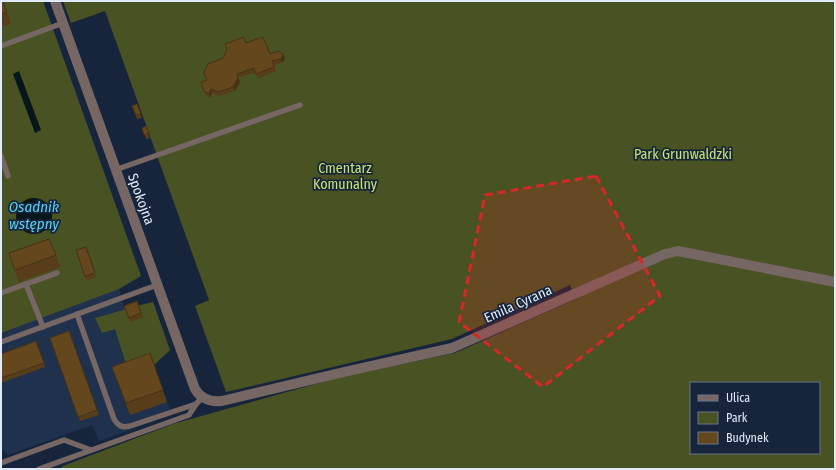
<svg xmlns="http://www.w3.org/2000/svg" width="836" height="470" font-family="'Fira Sans Condensed',sans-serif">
  <rect width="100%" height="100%" fill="#17253c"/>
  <path fill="#1f314d" d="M1,1H43L141,276L119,289L125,310L153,302L170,350L154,365L172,415L99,441L92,425L8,455L1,448Z"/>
  <g fill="#485222" fill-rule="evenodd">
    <path d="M1,1H43L141,276L119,289L1,333Z"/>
    <path d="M63,1H835V469H60L63,466L173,424L340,377L455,353L576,299L570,285L452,339L226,392L195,306L209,300L105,11L71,23ZM691,383H819V453H691Z"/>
    <path d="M153,302L170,350L154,365L129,374L115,329L102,333L95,318C115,313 133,306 153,302Z"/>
  </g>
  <g fill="#06161a">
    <path d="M19,71L41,130L35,133L13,74Z"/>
    <circle cx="34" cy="216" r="18"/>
  </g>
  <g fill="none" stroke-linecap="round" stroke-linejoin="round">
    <g stroke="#766664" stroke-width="5.5">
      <path d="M1,46L63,23"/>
      <path d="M1,156L8,176"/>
      <path d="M115,170L300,105"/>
      <path d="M26,284L57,273"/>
      <path d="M1,293L26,284L43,327"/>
      <path d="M77,314L114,419C118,426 122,428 130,426L196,404L202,398"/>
      <path d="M1,342L157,285"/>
      <path d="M1,463L64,440L91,450"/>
      <path d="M39,469L189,415L196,404"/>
    </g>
    <path stroke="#766664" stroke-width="10" d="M55,1L195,389C201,399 211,402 222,401L344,372L452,348L665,254L678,251L835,282"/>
  </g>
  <g fill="#573d1a">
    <path d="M1,1H3L11,24L1,27Z"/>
    <path d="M246,43L270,54H283L285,58L282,63L274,65L276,71L258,78L255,72L238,78L240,82L235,91L219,96L212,93L210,98L206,96L201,82L206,80L223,58Z"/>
    <path d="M137,104L142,118L137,119L132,106Z"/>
    <path d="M146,126L150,138L146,139L142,128Z"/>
    <path d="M86,247L96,277L86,281L76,250Z"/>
    <path d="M9,253L56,255L60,267L19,282Z"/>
    <path d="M137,301L143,317L130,322L124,306Z"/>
    <path d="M69,331L99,415L80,421L50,338Z"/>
    <path d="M36,341L45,367L1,383V354Z"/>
    <path d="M150,353L167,402L130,415L112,367Z"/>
  </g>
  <g fill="#473215">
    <path d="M283,54L285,58L282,63L281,59Z"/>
    <path d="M238,78L240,82L235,91L233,87Z"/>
    <path d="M211,89L212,93L210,98L209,93Z"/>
  </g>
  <g fill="#65471e" stroke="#473215">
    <path d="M1,1H3L6,12L1,14Z"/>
    <path d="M244,37L246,43L263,37L270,54L278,51L283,54L281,59L272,61L274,67L256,74L254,68L237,74L238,78L233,87L218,92L211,89L209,93L204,92L201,82L207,80L204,73L208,64L223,58L227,50L225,44Z"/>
    <path d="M137,104L141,114L136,115L132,106Z"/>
    <path d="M146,126L149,133L144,135L142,128Z"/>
    <path d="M49,239L56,255L15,270L9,253Z"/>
    <path d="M86,247L95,273L85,276L76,250Z"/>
    <path d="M137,301L141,313L129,318L124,306Z"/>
    <path d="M69,331L97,410L78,417L50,338Z"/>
    <path d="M36,341L44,363L1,378V354Z"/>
    <path d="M150,353L163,390L126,403L112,367Z"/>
  </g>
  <path fill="#d62828" fill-opacity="0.2" stroke="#d62828" stroke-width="3" stroke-dasharray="8 5" stroke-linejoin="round" d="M596,176L660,296L543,387L459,322L485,195Z"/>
  <g text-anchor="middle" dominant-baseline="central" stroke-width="3.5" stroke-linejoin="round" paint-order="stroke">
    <g font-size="14" fill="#cbe570" stroke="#17253c">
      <text x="683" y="154">Park Grunwaldzki</text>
      <text x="345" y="168">Cmentarz<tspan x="345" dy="16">Komunalny</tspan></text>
    </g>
    <g font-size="14" fill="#e1ebfa" stroke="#17253c">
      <text transform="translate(141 199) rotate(70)">Spokojna</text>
      <text transform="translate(518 304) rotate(-24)">Emila Cyrana</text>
    </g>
    <g font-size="15" font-style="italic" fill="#56d1f1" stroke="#17253c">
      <text x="34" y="207">Osadnik<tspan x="34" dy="17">wstępny</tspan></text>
    </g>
  </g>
  <rect width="836" height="470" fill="none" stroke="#e1ebfa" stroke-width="4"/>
  <rect x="690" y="382" width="130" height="72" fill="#17253c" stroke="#687488"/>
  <rect x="698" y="395" width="20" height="6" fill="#766664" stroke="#687488"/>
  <text x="726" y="402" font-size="12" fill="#e1ebfa">Ulica</text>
  <rect x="698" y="412" width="20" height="12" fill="#485222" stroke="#687488"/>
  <text x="726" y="422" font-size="12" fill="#e1ebfa">Park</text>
  <rect x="698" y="432" width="20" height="12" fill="#65471e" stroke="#687488"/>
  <text x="726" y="442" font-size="12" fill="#e1ebfa">Budynek</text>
</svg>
